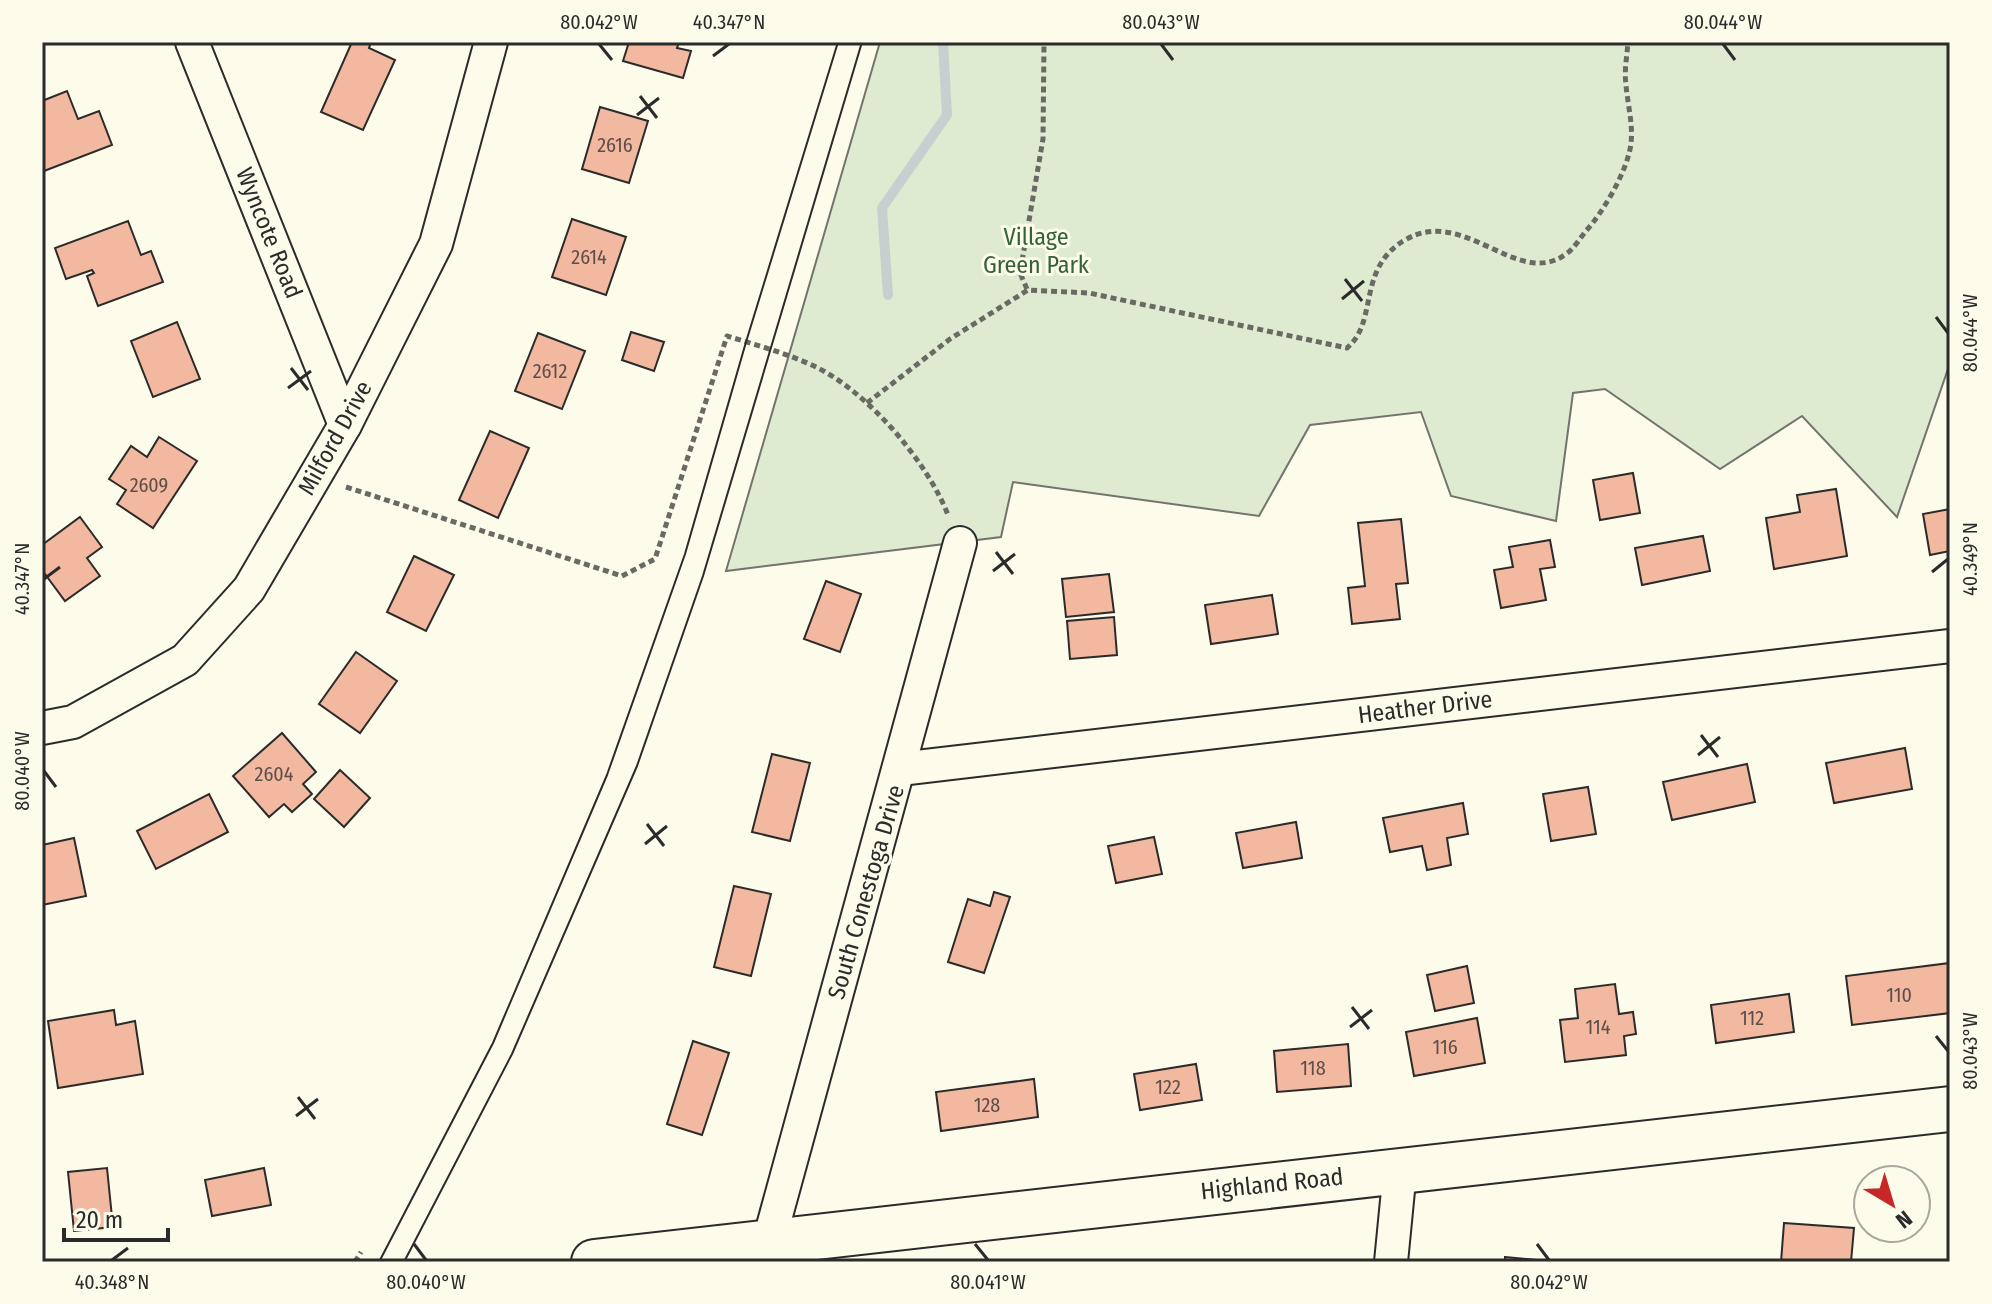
<svg xmlns="http://www.w3.org/2000/svg" width="1992" height="1304" font-family="'Fira Sans Condensed',sans-serif">
  <rect width="100%" height="100%" fill="#fdfbea"/>
  <path fill="#deebd1" stroke="#74746e" stroke-width="2" d="M880,42H1950V363L1897,517L1802,416L1720,469L1605,389L1573,393L1556,521L1451,496L1421,412L1310,425L1259,516L1013,482L1001,537L726,571Z"/>
  <g fill="none" stroke-linecap="round" stroke-linejoin="round">
    <path stroke="#c7d0d0" stroke-width="10" d="M888,295L882,208L947,115L943,42"/>
  </g>
  <g fill="#f2b8a0" stroke="#2b2b2b" stroke-width="2">
    <path d="M352,42H371L369,48L395,60L363,130L321,112Z"/>
    <path d="M629,42H679L677,48L691,51L683,78L623,61Z"/>
    <path d="M67,91L78,119L99,111L112,145L44,171L42,101Z"/>
    <path d="M600,107L648,121L629,183L582,169Z"/>
    <path d="M572,219L626,237L606,295L552,277Z"/>
    <path d="M128,221L141,255L151,251L163,282L98,306L87,276L94,273L92,270L66,279L55,248Z"/>
    <path d="M177,322L200,379L153,397L131,341Z"/>
    <path d="M631,332L664,342L654,371L622,360Z"/>
    <path d="M538,333L585,351L562,409L515,391Z"/>
    <path d="M490,431L529,448L498,518L459,500Z"/>
    <path d="M159,437L197,461L153,528L117,504L126,490L109,479L131,446L147,457Z"/>
    <path d="M1633,473L1640,513L1600,520L1593,480Z"/>
    <path d="M1836,489L1847,556L1774,569L1766,518L1800,512L1797,495Z"/>
    <path d="M1950,509V551L1930,555L1923,514Z"/>
    <path d="M80,517L102,547L87,558L100,576L65,601L42,570V545Z"/>
    <path d="M1401,519L1408,583L1396,584L1400,619L1352,624L1348,588L1365,586L1358,523Z"/>
    <path d="M1703,536L1710,571L1642,585L1635,548Z"/>
    <path d="M1550,540L1555,567L1540,569L1546,600L1501,608L1494,570L1513,567L1509,547Z"/>
    <path d="M414,556L454,575L426,631L387,612Z"/>
    <path d="M1109,574L1114,612L1066,617L1062,579Z"/>
    <path d="M826,581L861,594L840,652L804,639Z"/>
    <path d="M1272,595L1278,634L1211,644L1205,605Z"/>
    <path d="M1114,617L1117,655L1070,659L1067,621Z"/>
    <path d="M356,652L397,681L360,733L319,704Z"/>
    <path d="M282,733L316,772L303,784L312,794L292,812L284,804L269,817L233,776Z"/>
    <path d="M1905,748L1912,789L1834,803L1826,763Z"/>
    <path d="M772,754L810,763L790,841L752,832Z"/>
    <path d="M1747,764L1755,802L1672,820L1663,782Z"/>
    <path d="M340,770L370,798L344,827L314,799Z"/>
    <path d="M1588,787L1596,834L1551,841L1543,794Z"/>
    <path d="M209,794L228,832L156,869L137,831Z"/>
    <path d="M1463,803L1468,834L1447,838L1451,865L1427,870L1422,846L1390,852L1383,818Z"/>
    <path d="M1296,822L1302,858L1243,868L1236,833Z"/>
    <path d="M1154,837L1162,874L1116,883L1108,846Z"/>
    <path d="M74,838L86,896L42,905V845Z"/>
    <path d="M734,886L771,894L751,976L714,967Z"/>
    <path d="M994,892L1010,897L984,973L948,962L968,899L990,906Z"/>
    <path d="M1950,963V1013L1852,1025L1846,976Z"/>
    <path d="M1467,966L1474,1003L1435,1011L1427,975Z"/>
    <path d="M1615,984L1619,1014L1633,1012L1636,1034L1624,1036L1626,1055L1565,1062L1560,1020L1578,1018L1575,989Z"/>
    <path d="M1789,994L1794,1032L1716,1043L1711,1005Z"/>
    <path d="M114,1010L116,1025L135,1021L143,1074L58,1088L48,1021Z"/>
    <path d="M1477,1018L1485,1063L1414,1076L1406,1032Z"/>
    <path d="M693,1041L729,1053L702,1135L667,1124Z"/>
    <path d="M1348,1044L1351,1086L1277,1092L1274,1051Z"/>
    <path d="M1196,1064L1202,1100L1140,1110L1134,1074Z"/>
    <path d="M1034,1079L1038,1117L941,1131L936,1092Z"/>
    <path d="M107,1168L113,1227L74,1231L68,1172Z"/>
    <path d="M264,1168L271,1205L212,1216L205,1180Z"/>
    <path d="M1784,1223L1854,1228L1851,1262H1781Z"/>
    <path d="M1505,1257L1558,1262H1505Z"/>
  </g>
  <g fill="none" stroke-linecap="round" stroke-linejoin="round">
    <defs>
      <g id="street">
        <path d="M192,42L345,425"/>
        <path d="M42,728L73,722L185,660L249,589L345,425L436,244L491,42"/>
        <path d="M900,769L1950,646"/>
        <path d="M767,1262L769,1241L960,543"/>
        <path d="M1391,1262L1400,1170"/>
      </g>
      <path id="secondary" d="M594,1262L1950,1109"/>
    </defs>
    <use href="#street" stroke="#2b2b2b" stroke-width="36"/>
    <use href="#secondary" stroke="#2b2b2b" stroke-width="48"/>
    <g stroke="#6a6964" stroke-width="5" stroke-dasharray="6 4" stroke-linecap="butt">
      <path d="M1027,289L1020,273L1043,139L1044,42"/>
      <path d="M867,403L950,339L1028,290L1089,293L1347,348C1379,321 1356,269 1405,240C1465,205 1517,290 1566,254C1574,249 1580,238 1586,231C1602,213 1621,181 1628,157C1636,133 1628,109 1626,85C1624,71 1627,56 1628,42"/>
      <path d="M346,487L622,576L655,559L727,336C756,345 786,353 814,366C867,391 927,461 948,515"/>
      <path d="M355,1262L361,1252"/>
    </g>
    <use href="#street" stroke="#fdfbea" stroke-width="32"/>
    <use href="#secondary" stroke="#fdfbea" stroke-width="44"/>
    <g stroke="#2b2b2b" stroke-width="2">
      <path d="M379,1262L493,1043L607,775L685,554L746,342L838,42"/>
      <path d="M404,1262L512,1054L637,766L703,576L862,42"/>
    </g>
  </g>
  <path fill="none" stroke="#2b2b2b" stroke-width="3" d="M599,44L612,60M1161,44L1173,60M1723,44L1735,60M713,56L729,44M640,96L657,118M637,115L659,98M1345,279L1362,301M1342,299L1364,281M1936,317L1948,333M291,368L308,390M288,388L311,371M996,552L1013,574M993,571L1015,554M1932,572L1948,559M44,579L60,567M1701,735L1718,757M1698,755L1720,737M44,771L56,787M647,824L664,846M645,844L667,826M1352,1007L1369,1029M1350,1027L1372,1010M1936,1036L1948,1051M298,1097L315,1119M296,1116L318,1099M414,1244L426,1260M975,1244L988,1260M1537,1244L1549,1260M112,1260L128,1248"/>
  <g text-anchor="middle" dominant-baseline="central" stroke-width="6" stroke-linejoin="round" paint-order="stroke">
    <g font-size="20" fill="#5d4e48">
      <text x="615" y="145">2616</text>
      <text x="589" y="257">2614</text>
      <text x="550" y="371">2612</text>
      <text x="149" y="485">2609</text>
      <text x="274" y="774">2604</text>
      <text x="1899" y="995">110</text>
      <text x="1752" y="1018">112</text>
      <text x="1598" y="1027">114</text>
      <text x="1445" y="1047">116</text>
      <text x="1313" y="1068">118</text>
      <text x="1168" y="1087">122</text>
      <text x="987" y="1105">128</text>
    </g>
    <g font-size="24" fill="#2b2b2b" stroke="#fdfbea">
      <text transform="translate(269 233) rotate(68)">Wyncote Road</text>
      <text transform="translate(335 438) rotate(-61)">Milford Drive</text>
      <text transform="translate(1425 707) rotate(-7)">Heather Drive</text>
      <text transform="translate(866 892) rotate(-74)">South Conestoga Drive</text>
      <text transform="translate(1272 1184) rotate(-6)">Highland Road</text>
    </g>
    <g font-size="24" fill="#34623c" stroke="#fdfbea">
      <text x="1036" y="237">Village<tspan x="1036" dy="28">Green Park</tspan></text>
    </g>
  </g>
  <rect width="1992" height="1304" fill="none" stroke="#fdfbea" stroke-width="88"/>
  <g transform="translate(1892 1204) rotate(142)"><circle r="38" fill="#fdfbea" stroke="#a9a89e" stroke-width="2"/>
  <path d="M0-6L14 30L0 20L-14 30Z" fill="#c62828"/>
  <text y="-12" font-size="22" font-weight="bold" text-anchor="middle" fill="#2b2b2b">N</text>
  </g>
  <path d="M64 1228v12h104v-12" fill="none" stroke="#2b2b2b" stroke-width="4"/>
  <text x="76" y="1228" font-size="24" fill="#2b2b2b" stroke="#fdfbea" stroke-width="6" paint-order="stroke">20 m</text>
  <rect x="44" y="44" width="1904" height="1216" fill="none" stroke="#2b2b2b" stroke-width="3"/>
  <g font-size="20" text-anchor="middle" fill="#2b2b2b">
    <text x="599" y="29">80.042°W</text>
    <text x="729" y="29">40.347°N</text>
    <text x="1161" y="29">80.043°W</text>
    <text x="1723" y="29">80.044°W</text>
    <text transform="translate(1970 333) rotate(-90)" y="7">80.044°W</text>
    <text transform="translate(1970 559) rotate(-90)" y="7">40.349°N</text>
    <text transform="translate(22 579) rotate(-90)" y="7">40.347°N</text>
    <text transform="translate(22 771) rotate(-90)" y="7">80.040°W</text>
    <text transform="translate(1970 1051) rotate(-90)" y="7">80.043°W</text>
    <text x="112" y="1289">40.348°N</text>
    <text x="426" y="1289">80.040°W</text>
    <text x="988" y="1289">80.041°W</text>
    <text x="1549" y="1289">80.042°W</text>
  </g>
</svg>
